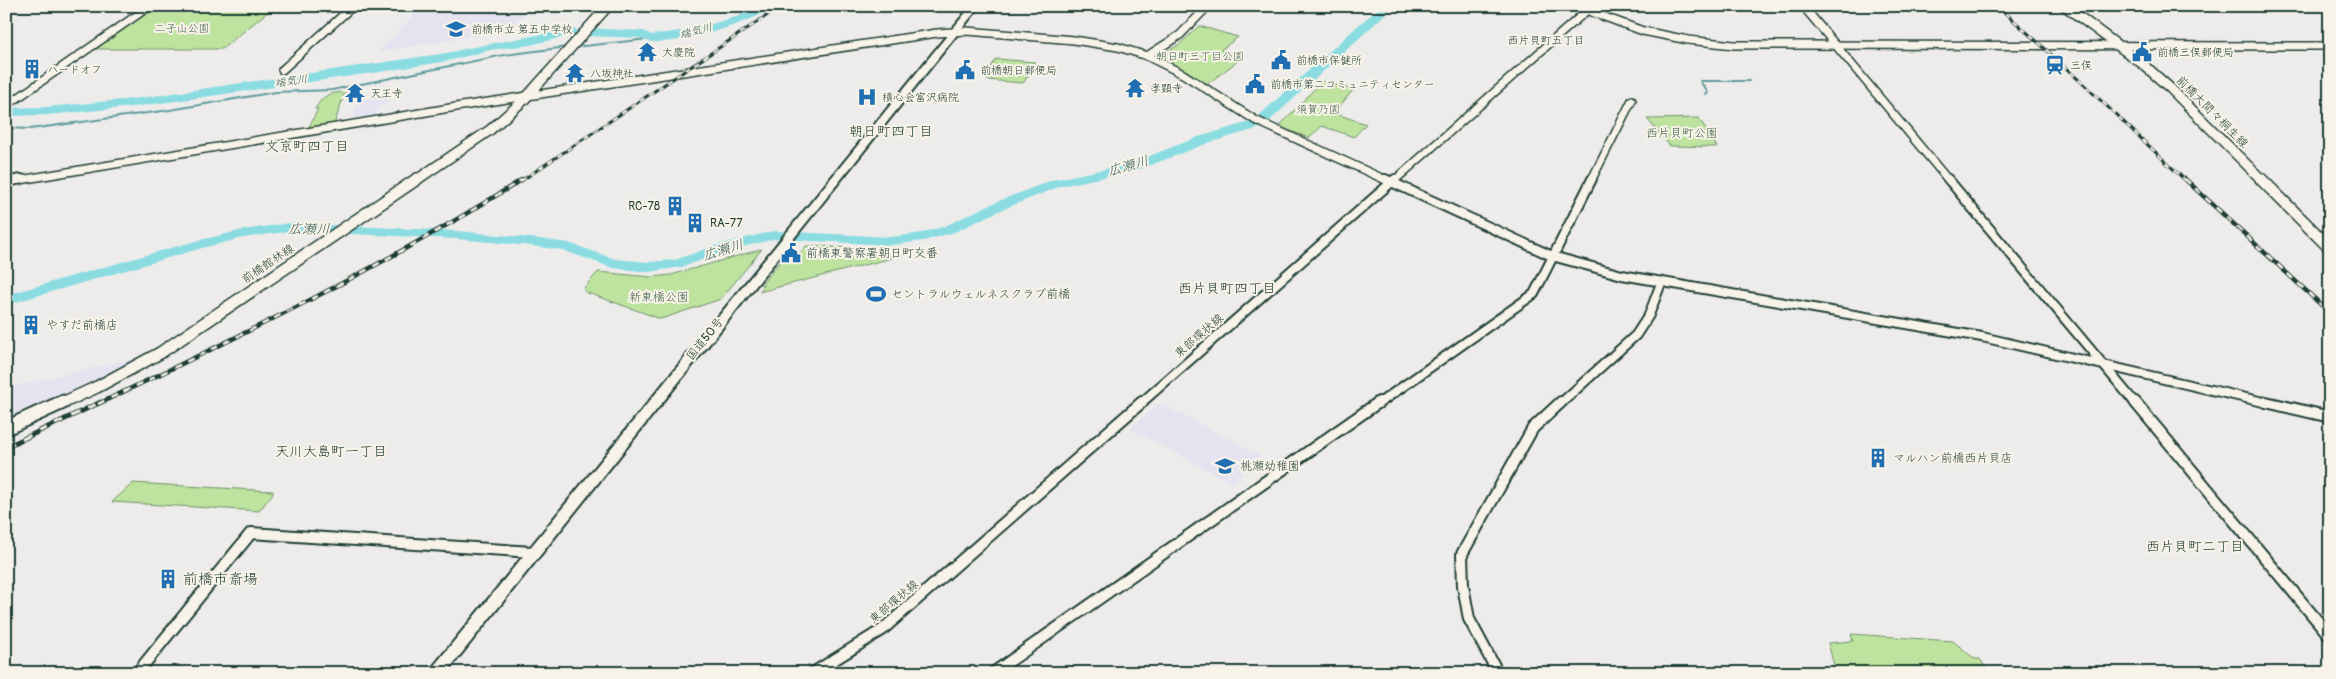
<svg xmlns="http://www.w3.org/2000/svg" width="2336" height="679" font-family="Pangolin,'Klee One',sans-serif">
  <rect width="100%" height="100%" fill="#eeeceb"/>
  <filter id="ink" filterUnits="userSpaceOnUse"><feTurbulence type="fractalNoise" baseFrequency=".02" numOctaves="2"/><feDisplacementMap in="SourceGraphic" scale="10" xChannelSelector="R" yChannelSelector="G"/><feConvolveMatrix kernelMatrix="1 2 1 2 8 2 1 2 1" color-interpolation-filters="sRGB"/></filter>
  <g filter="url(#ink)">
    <g fill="#e4e3ef">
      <path d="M422,6H530L510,30L378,52Z"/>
      <path d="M389,92L387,104L380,105L375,118L356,121L354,111L357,104L374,94Z"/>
      <path d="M145,356L89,386L6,422V388Z"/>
      <path d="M1159,403L1204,426L1260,455L1232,483L1130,429Z"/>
    </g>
    <g fill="#bee39e" stroke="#6e9069">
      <path d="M150,6H275L222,49H89Z"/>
      <path d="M1199,26L1238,37L1221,50L1243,57L1206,85L1162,59V54L1180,44Z"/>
      <path d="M996,59L1035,62L1024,82L1021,83L987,80L985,77Z"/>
      <path d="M1322,81L1353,90L1334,113L1366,124L1354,137L1322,126L1309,138L1283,128L1281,124Z"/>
      <path d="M345,92L334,125L308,129L318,109H315C323,95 329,93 345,92Z"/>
      <path d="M1699,118L1717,147L1670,146L1647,119Z"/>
      <path d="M806,246L882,249L892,258L759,292L764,286L761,285L786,254L798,256Z"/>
      <path d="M762,249L721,299L661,319L585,292L583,289L598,272L651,277L671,275Z"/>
      <path d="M133,483L273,491V493L259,511L112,502Z"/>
      <path d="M1851,634L1953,641L1975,659H1980L1989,673H1836L1828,643L1853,641Z"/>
    </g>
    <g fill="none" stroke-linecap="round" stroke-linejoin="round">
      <g stroke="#5f9c9c" stroke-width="2">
        <path d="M575,47L648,39"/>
        <path d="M1706,94L1708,93L1700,81H1749"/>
        <path d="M6,128L30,129L170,110L276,92L332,90L504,55L567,47"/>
      </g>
      <g fill="#8adce1" fill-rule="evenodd">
        <path d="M759,6H773C759,22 655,53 641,38L589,36L583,32L589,28L644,31L651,35L694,29L739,16Z"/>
        <path d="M1382,6H1394L1263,127L1208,143L1138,170L1061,186L999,211L955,232L923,241L891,245L774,239L727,251L682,267L648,272L613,268L562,250L532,246L457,239L290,231L243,238L202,248L6,305V295L192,242L243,230L290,223L457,231L532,238L569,243L615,259L648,262L675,260L717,245L774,231L891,237L922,233L945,226L989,205L1052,180L1129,164L1198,137L1253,121L1362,22Z"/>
        <path d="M573,28L577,30L579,32L577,34L530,45L490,50L448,61L373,73L133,107L46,115L6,116V108L46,107L133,99L447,53C489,43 531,37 573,28Z"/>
      </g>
      <defs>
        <g id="tertiary-far2">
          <path d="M1575,6L1643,31L1688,40L1734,45L2330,46"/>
          <path d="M1803,6L1949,181"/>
          <path d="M1147,56L1180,35L1208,6"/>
          <path d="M282,70L353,6"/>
          <path d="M6,106L150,6"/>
          <path d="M14,181L462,106L937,33L967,31L1074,40L1118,47L1147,56L1183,74L1255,120L1388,181"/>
          <path d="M1394,181L1592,6"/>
          <path d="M1591,181L1632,100"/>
        </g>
        <g id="tertiary-far1">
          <path d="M1385,179L1552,256L1622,275L1982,337L2272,404"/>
          <path d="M1948,179L2136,404"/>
          <path d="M6,182L21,179"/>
          <path d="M1140,404L1395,179"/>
          <path d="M1378,404L1534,294L1592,179"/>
          <path d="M1560,404L1636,335L1649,315L1661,283"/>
        </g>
        <g id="tertiary">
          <path d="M2135,402L2330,636"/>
          <path d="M2266,402L2330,417"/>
          <path d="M137,673L251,533L533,552"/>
          <path d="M813,673L882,630L1142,402"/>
          <path d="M993,673L1379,402"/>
          <path d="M1498,673L1469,619L1463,586L1462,554L1533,428L1561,402"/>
        </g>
        <g id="primary-far2">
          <path d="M2065,6L2144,65L2171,89L2263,181"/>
          <path d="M415,181L490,130L524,100L608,6"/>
        </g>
        <g id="primary-far1">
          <path d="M2261,179L2330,248"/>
          <path d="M60,404L97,387L160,353L417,179"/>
        </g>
        <path id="primary" d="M6,428L63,402"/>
        <path id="trunk" d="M971,6H980L446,673H428Z"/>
      </defs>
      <use href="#tertiary-far2" stroke="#1f3d34" stroke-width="10"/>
      <use href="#tertiary-far1" stroke="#1f3d34" stroke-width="12"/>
      <use href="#tertiary" stroke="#1f3d34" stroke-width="14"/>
      <use href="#primary-far2" stroke="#1f3d34" stroke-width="12"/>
      <use href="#primary-far1" stroke="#1f3d34" stroke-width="14"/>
      <use href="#primary" stroke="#1f3d34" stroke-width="17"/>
      <use href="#trunk" stroke="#1f3d34" stroke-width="4"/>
      <use href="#tertiary-far2" stroke="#f7f3e8" stroke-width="7"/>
      <use href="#tertiary-far1" stroke="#f7f3e8" stroke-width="8"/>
      <use href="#tertiary" stroke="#f7f3e8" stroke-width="10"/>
      <use href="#primary-far2" stroke="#f7f3e8" stroke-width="9"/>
      <use href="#primary-far1" stroke="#f7f3e8" stroke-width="11"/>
      <use href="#primary" stroke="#f7f3e8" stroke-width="13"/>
      <use href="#trunk" fill="#f7f3e8" fill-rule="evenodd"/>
      <defs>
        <g id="rail-far2">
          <path d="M1997,6C2062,62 2123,122 2186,181"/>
          <path d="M521,181L781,6"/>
        </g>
        <g id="rail-far1">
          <path d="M2185,179L2330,313"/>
          <path d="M98,404C243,335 387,265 523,179"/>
        </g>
        <path id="rail" d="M6,447L101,402"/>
      </defs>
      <use href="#rail-far2" stroke="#1f3d34" stroke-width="3"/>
      <use href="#rail-far1" stroke="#1f3d34" stroke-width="4.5"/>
      <use href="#rail" stroke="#1f3d34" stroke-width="5"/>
      <use href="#rail-far2" stroke="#f7f3e8" stroke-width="2" stroke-dasharray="5.5" stroke-linecap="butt"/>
      <use href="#rail-far1" stroke="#f7f3e8" stroke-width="2.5" stroke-dasharray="7" stroke-linecap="butt"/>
      <use href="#rail" stroke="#f7f3e8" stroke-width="3" stroke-dasharray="9" stroke-linecap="butt"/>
    </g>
  </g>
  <defs>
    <symbol id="school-bare" viewBox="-9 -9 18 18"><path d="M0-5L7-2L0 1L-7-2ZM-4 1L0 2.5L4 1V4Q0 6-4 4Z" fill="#1f6fb2" stroke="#f7f3e8" stroke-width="2.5" paint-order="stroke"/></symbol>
    <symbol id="temple-bare" viewBox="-9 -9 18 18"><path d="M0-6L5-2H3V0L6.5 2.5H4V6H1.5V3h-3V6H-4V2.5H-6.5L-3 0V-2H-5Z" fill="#1f6fb2" stroke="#f7f3e8" stroke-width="2.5" paint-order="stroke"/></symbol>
    <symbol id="civic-bare" viewBox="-9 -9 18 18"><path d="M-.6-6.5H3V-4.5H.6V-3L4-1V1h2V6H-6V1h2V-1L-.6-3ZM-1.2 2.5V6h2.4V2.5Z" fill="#1f6fb2" stroke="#f7f3e8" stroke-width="2.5" paint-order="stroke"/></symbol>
    <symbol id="station-bare" viewBox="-9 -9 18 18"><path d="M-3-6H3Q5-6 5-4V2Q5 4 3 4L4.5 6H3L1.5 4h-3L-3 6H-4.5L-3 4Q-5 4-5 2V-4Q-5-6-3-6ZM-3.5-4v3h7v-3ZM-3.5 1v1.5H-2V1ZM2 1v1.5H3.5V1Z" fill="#1f6fb2" stroke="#f7f3e8" stroke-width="2.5" paint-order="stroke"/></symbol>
    <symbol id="building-bare" viewBox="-9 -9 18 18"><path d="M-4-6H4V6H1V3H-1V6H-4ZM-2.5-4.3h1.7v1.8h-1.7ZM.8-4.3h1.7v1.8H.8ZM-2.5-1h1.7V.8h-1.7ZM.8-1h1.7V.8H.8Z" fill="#1f6fb2" stroke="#f7f3e8" stroke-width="2.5" paint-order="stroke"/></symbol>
    <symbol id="hospital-bare" viewBox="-9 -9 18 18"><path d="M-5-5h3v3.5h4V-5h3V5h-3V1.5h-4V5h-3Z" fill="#1f6fb2" stroke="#f7f3e8" stroke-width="2.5" paint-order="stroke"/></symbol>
    <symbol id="stadium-bare" viewBox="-9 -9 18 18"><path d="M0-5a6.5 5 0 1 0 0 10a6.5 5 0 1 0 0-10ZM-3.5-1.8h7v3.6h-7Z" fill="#1f6fb2" stroke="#f7f3e8" stroke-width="2.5" paint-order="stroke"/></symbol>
  </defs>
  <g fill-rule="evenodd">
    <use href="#school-bare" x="442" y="15" width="28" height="28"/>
    <use href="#temple-bare" x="633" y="38" width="28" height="28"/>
    <use href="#civic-bare" x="2128" y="38" width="28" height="28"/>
    <use href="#civic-bare" x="1267" y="46" width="28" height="28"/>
    <use href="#station-bare" x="2041" y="51" width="28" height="28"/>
    <use href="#building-bare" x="18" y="55" width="28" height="28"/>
    <use href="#civic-bare" x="951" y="56" width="28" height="28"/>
    <use href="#temple-bare" x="561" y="59" width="28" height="28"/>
    <use href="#civic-bare" x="1241" y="70" width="28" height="28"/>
    <use href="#temple-bare" x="1121" y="74" width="28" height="28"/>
    <use href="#temple-bare" x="341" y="79" width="28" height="28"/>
    <use href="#hospital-bare" x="853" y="83" width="28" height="28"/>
    <use href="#building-bare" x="661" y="192" width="28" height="28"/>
    <use href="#building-bare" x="681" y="209" width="28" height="28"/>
    <use href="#civic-bare" x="777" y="239" width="28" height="28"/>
    <use href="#stadium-bare" x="862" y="280" width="28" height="28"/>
    <use href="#building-bare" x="17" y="311" width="28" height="28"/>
    <use href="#building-bare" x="1864" y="444" width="28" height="28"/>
    <use href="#school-bare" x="1211" y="452" width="28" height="28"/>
    <use href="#building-bare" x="154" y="565" width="28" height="28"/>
  </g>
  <g text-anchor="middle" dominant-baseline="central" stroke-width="4" stroke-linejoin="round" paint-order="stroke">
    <g font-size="11" fill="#3f5e49" stroke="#f7f3e8">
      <text x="182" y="28">二子山公園</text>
      <text x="1200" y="56">朝日町三丁目公園</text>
      <text x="1318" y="109">須賀乃園</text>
    </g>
    <g font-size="11" fill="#1f3d34" stroke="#f7f3e8" text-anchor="start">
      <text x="471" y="29">前橋市立 第五中学校</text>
      <text x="662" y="52">大慶院</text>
      <text x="2157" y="52">前橋三俣郵便局</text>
      <text x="1296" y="60">前橋市保健所</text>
      <text x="2070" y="65">三俣</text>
      <text x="47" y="69">ハードオフ</text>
      <text x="980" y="70">前橋朝日郵便局</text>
      <text x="590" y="73">八坂神社</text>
      <text x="1270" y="84">前橋市第二コミュニティセンター</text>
      <text x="1150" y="88">孝顕寺</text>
      <text x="370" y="93">天王寺</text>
      <text x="882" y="97">積心会富沢病院</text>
    </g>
    <g font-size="11" font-style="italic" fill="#345d57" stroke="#f7f3e8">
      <text transform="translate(696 31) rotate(-14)">端気川</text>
      <text transform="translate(291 81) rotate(-8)">端気川</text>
    </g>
    <g font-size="11" fill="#1f3d34" stroke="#f7f3e8">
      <text x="1546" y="40">西片貝町五丁目</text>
    </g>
    <g font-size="12" fill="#1f3d34" stroke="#f7f3e8">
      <text transform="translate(2212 112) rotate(45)">前橋大間々桐生線</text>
      <text transform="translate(268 264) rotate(-34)">前橋館林線</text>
      <text transform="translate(1199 336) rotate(-41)">東部環状線</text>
      <text transform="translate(705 339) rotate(-51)">国道50号</text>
      <text transform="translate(894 602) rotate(-40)">東部環状線</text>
    </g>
    <g font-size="12" fill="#3f5e49" stroke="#f7f3e8">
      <text x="1682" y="133">西片貝町公園</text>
      <text x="659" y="297">新東橋公園</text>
    </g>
    <g font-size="12" fill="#1f3d34" stroke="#f7f3e8" text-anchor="start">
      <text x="660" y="206" text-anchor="end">RC-78</text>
      <text x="710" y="223">RA-77</text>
      <text x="806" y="253">前橋東警察署朝日町交番</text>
      <text x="891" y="294">セントラルウェルネスクラブ前橋</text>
      <text x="46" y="325">やすだ前橋店</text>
      <text x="1893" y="458">マルハン前橋西片貝店</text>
      <text x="1240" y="466">桃瀬幼稚園</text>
    </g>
    <g font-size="14" fill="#1f3d34" stroke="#f7f3e8">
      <text x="891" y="131">朝日町四丁目</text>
      <text x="307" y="146">文京町四丁目</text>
      <text x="1227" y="288">西片貝町四丁目</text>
      <text x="331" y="451">天川大島町一丁目</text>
      <text x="2195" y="546">西片貝町二丁目</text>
    </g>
    <g font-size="14" font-style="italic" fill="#345d57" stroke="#f7f3e8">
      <text transform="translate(1128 166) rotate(-16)">広瀬川</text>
      <text transform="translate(309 229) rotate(1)">広瀬川</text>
      <text transform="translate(723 250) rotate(-17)">広瀬川</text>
    </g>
    <g font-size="15" fill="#1f3d34" stroke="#f7f3e8" text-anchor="start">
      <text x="183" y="579">前橋市斎場</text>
    </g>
  </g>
  <rect width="2336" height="679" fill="none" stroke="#f7f3e8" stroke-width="25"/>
  <rect x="12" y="12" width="2311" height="654" fill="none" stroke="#1f3d34" stroke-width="2" filter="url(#ink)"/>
</svg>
